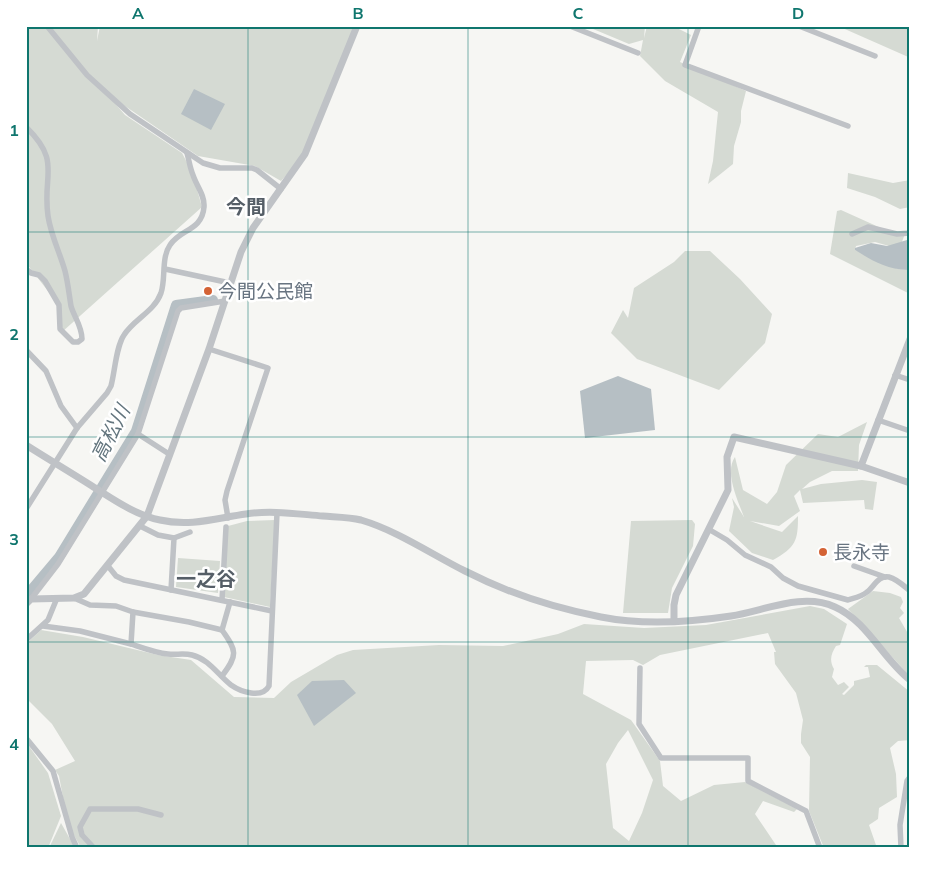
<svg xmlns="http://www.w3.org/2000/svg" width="936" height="874" font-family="Mulish,'Noto Sans JP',sans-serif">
  <rect width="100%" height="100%" fill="#f6f6f3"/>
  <g fill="#d5dad3" fill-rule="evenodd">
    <path d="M26,26H98L97,41L100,26H355L303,157L281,181L255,166L198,156L106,93L125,115L182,153L192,172L202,207L62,332L59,305L26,263Z"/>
    <path d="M586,26H645L644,38L647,26H673L691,35L680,62L746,91L741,111V122L734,146L733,164L708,184L713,161L718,112L665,81L640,56L643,40L629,44Z"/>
    <path d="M838,26H910V58L906,56Z"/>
    <path d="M848,173L893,183L910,180V207L900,209L875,197L847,188Z"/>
    <path d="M841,210L892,233L905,234L901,244L896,248L875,242L856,246L855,250L898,269L910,270V294L830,254L837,211Z"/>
    <path d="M685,251H710L740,279L772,314L765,343L719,390L637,359L611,333L623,310L628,318L634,288L674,262Z"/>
    <path d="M867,422L859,445L858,471H832L810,482L802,489L821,484L862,480L877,482L873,510L865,509L864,500L803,503L800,490L794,496L800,511L779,526L750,521L782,532L798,516C798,541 796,547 773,560L752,553L729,531L734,507L732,498L744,517C738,501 724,472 735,457L743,490L767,504L777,492L786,465L818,434L838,437Z"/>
    <path d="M275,520L270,607L224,597L228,526L247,521Z"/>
    <path d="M692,520L695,524L693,546L672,588L668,613H623L631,521Z"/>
    <path d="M178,558L220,561L218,593L176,587Z"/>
    <path d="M873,591L890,593L901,597L903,602L900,608L904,613L899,618L910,637V674L906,672L848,609Z"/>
    <path d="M810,606L824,609L847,624L840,645L836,646C831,654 829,660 834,669L832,677L838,685L844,682L849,687L842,694L844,695L854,685V681L870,677L868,667H864L866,665H877L910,692V740L898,741L890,748L896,774L897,797L879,808L878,819L869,825L877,848H824L809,811L810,757L801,743V734L803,720L796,693L775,664L774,652H776L768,633L660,655L643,665L633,660L586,661L583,694L631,720L660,761L663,786L681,801L714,785L745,782L797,809L794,812L763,801L755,814L778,848H81L68,824L59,776L55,770L75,761L52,724L26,698V644L41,630L83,637L158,655L191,660L234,697L274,698L291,682L337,655L353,650L439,645L503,646L558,634L584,624L644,628L706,625ZM628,730L653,780L642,813L629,841L613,828L606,764L618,743Z"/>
    <path d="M26,742L48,773L61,816L48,848H26Z"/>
    <path d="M61,823L75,848H49Z"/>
  </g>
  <g fill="#b6bfc4">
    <path d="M194,89L225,104L211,130L181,114Z"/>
    <path d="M907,240C910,249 912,261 908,270C886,269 873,261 855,250V248L871,243L887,246Z"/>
    <path d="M618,376L651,389L655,430L585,438L580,391Z"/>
    <path d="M344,680L356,693L314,726L297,695L312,681Z"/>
  </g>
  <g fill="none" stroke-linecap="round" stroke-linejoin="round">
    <path stroke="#b6bfc4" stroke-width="10" d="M27,595L59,557L136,431L176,305L213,300"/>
    <g stroke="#bfc2c6" stroke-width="5.5">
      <path d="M47,26L87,75L130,114L203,163L220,168H252L257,170L281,189"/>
      <path d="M570,26L638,53"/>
      <path d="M699,26L685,65L848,126"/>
      <path d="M799,26L875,56"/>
      <path d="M26,127C62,162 42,174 48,216C51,236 60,253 65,271C68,283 69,294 71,306C74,317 82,326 82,339L78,342H73L60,329L59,305L45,281L39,275L31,273L26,269"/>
      <path d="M852,234L868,227L897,234L910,233"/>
      <path d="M165,269L230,283"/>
      <path d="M209,349L268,368L227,491L225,500L228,518"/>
      <path d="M26,350L46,371L61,406L77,428"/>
      <path d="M895,375L910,380"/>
      <path d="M878,420L910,431"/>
      <path d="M138,434L169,454"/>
      <path d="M26,509L77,428L107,393L111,386C115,371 116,347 124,335C134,319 154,312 161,293C166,278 161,258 170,245C180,229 202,231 204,207C205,195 196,185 193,175C190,168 189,160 187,153"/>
      <path d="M140,526L158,535L174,538L171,590"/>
      <path d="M710,530L727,540L745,555L771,567L783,578L798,586L848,600C854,598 861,597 867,592C874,587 878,575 889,577C897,579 904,586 910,591"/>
      <path d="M174,538L190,532"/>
      <path d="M108,566L116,576L124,580L272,611"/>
      <path d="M854,566L885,577"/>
      <path d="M74,598L90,605L116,606L133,612L189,622L222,630"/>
      <path d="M26,599H31L58,564L138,434L178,311L181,308L225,301"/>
      <path d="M222,600L226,527"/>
      <path d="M133,612L131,644C143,648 156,653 168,654C176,655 184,653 192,655C209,659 218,675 231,685C241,692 262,699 269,686L277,513"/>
      <path d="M43,626L80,631L131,644"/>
      <path d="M26,640L48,620L57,598"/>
      <path d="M640,668L639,724L661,758H748V781L806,811L820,848"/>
      <path d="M222,676C238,655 237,651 222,630L230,602"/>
      <path d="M26,738L53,771L72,837L77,848"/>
      <path d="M94,848L82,835L80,827L90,809H138L161,815"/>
      <path d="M901,848L900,825L907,781L910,777"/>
    </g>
    <g stroke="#bfc2c6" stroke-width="7">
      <path d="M26,445C48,459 70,472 92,486C113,499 135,515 160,520C190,527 217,518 246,514C271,510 297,514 323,516C335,517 349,517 361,520C398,531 431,554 465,571C508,593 554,608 601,617C641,625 691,622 731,616C764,611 802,592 835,607C867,621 883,659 910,680"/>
      <path d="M861,466L910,339"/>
      <path d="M26,604L31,599L74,598L84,594L147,516L209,349L241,252L253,228L305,154L357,26"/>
      <path d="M674,621V605L676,595L728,490L727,457L734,437L861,466L910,483"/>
    </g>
  </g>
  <path fill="none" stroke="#0f766e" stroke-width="1" stroke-opacity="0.55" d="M248,26V848M468,26V848M688,26V848M26,232H910M26,437H910M26,642H910"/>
  <g fill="#d46335" stroke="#fff" stroke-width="2">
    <circle cx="208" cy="291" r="5"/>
    <circle cx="823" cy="552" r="5"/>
  </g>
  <g text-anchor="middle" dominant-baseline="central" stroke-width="5" stroke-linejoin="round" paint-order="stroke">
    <g font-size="19" fill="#687481" stroke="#fff" text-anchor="start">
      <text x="218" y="291">今間公民館</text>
      <text x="833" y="552">長永寺</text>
    </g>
    <g font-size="20" font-weight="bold" fill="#555e67" stroke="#fff">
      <text x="246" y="206">今間</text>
      <text x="206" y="578">一之谷</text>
    </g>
    <g font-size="20" font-style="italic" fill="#63757e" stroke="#fff">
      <text transform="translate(110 433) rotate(-63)">高松川</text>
    </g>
  </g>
  <rect width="936" height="874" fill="none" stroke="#ffffff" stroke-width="55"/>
  <rect x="28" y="28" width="880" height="818" fill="none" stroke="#0f766e" stroke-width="2"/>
  <g font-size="16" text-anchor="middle" font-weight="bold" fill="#0f766e">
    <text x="138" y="19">A</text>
    <text x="358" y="19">B</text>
    <text x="578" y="19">C</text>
    <text x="798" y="19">D</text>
    <text x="14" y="136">1</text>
    <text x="14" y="340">2</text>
    <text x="14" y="545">3</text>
    <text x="14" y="750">4</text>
  </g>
</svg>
